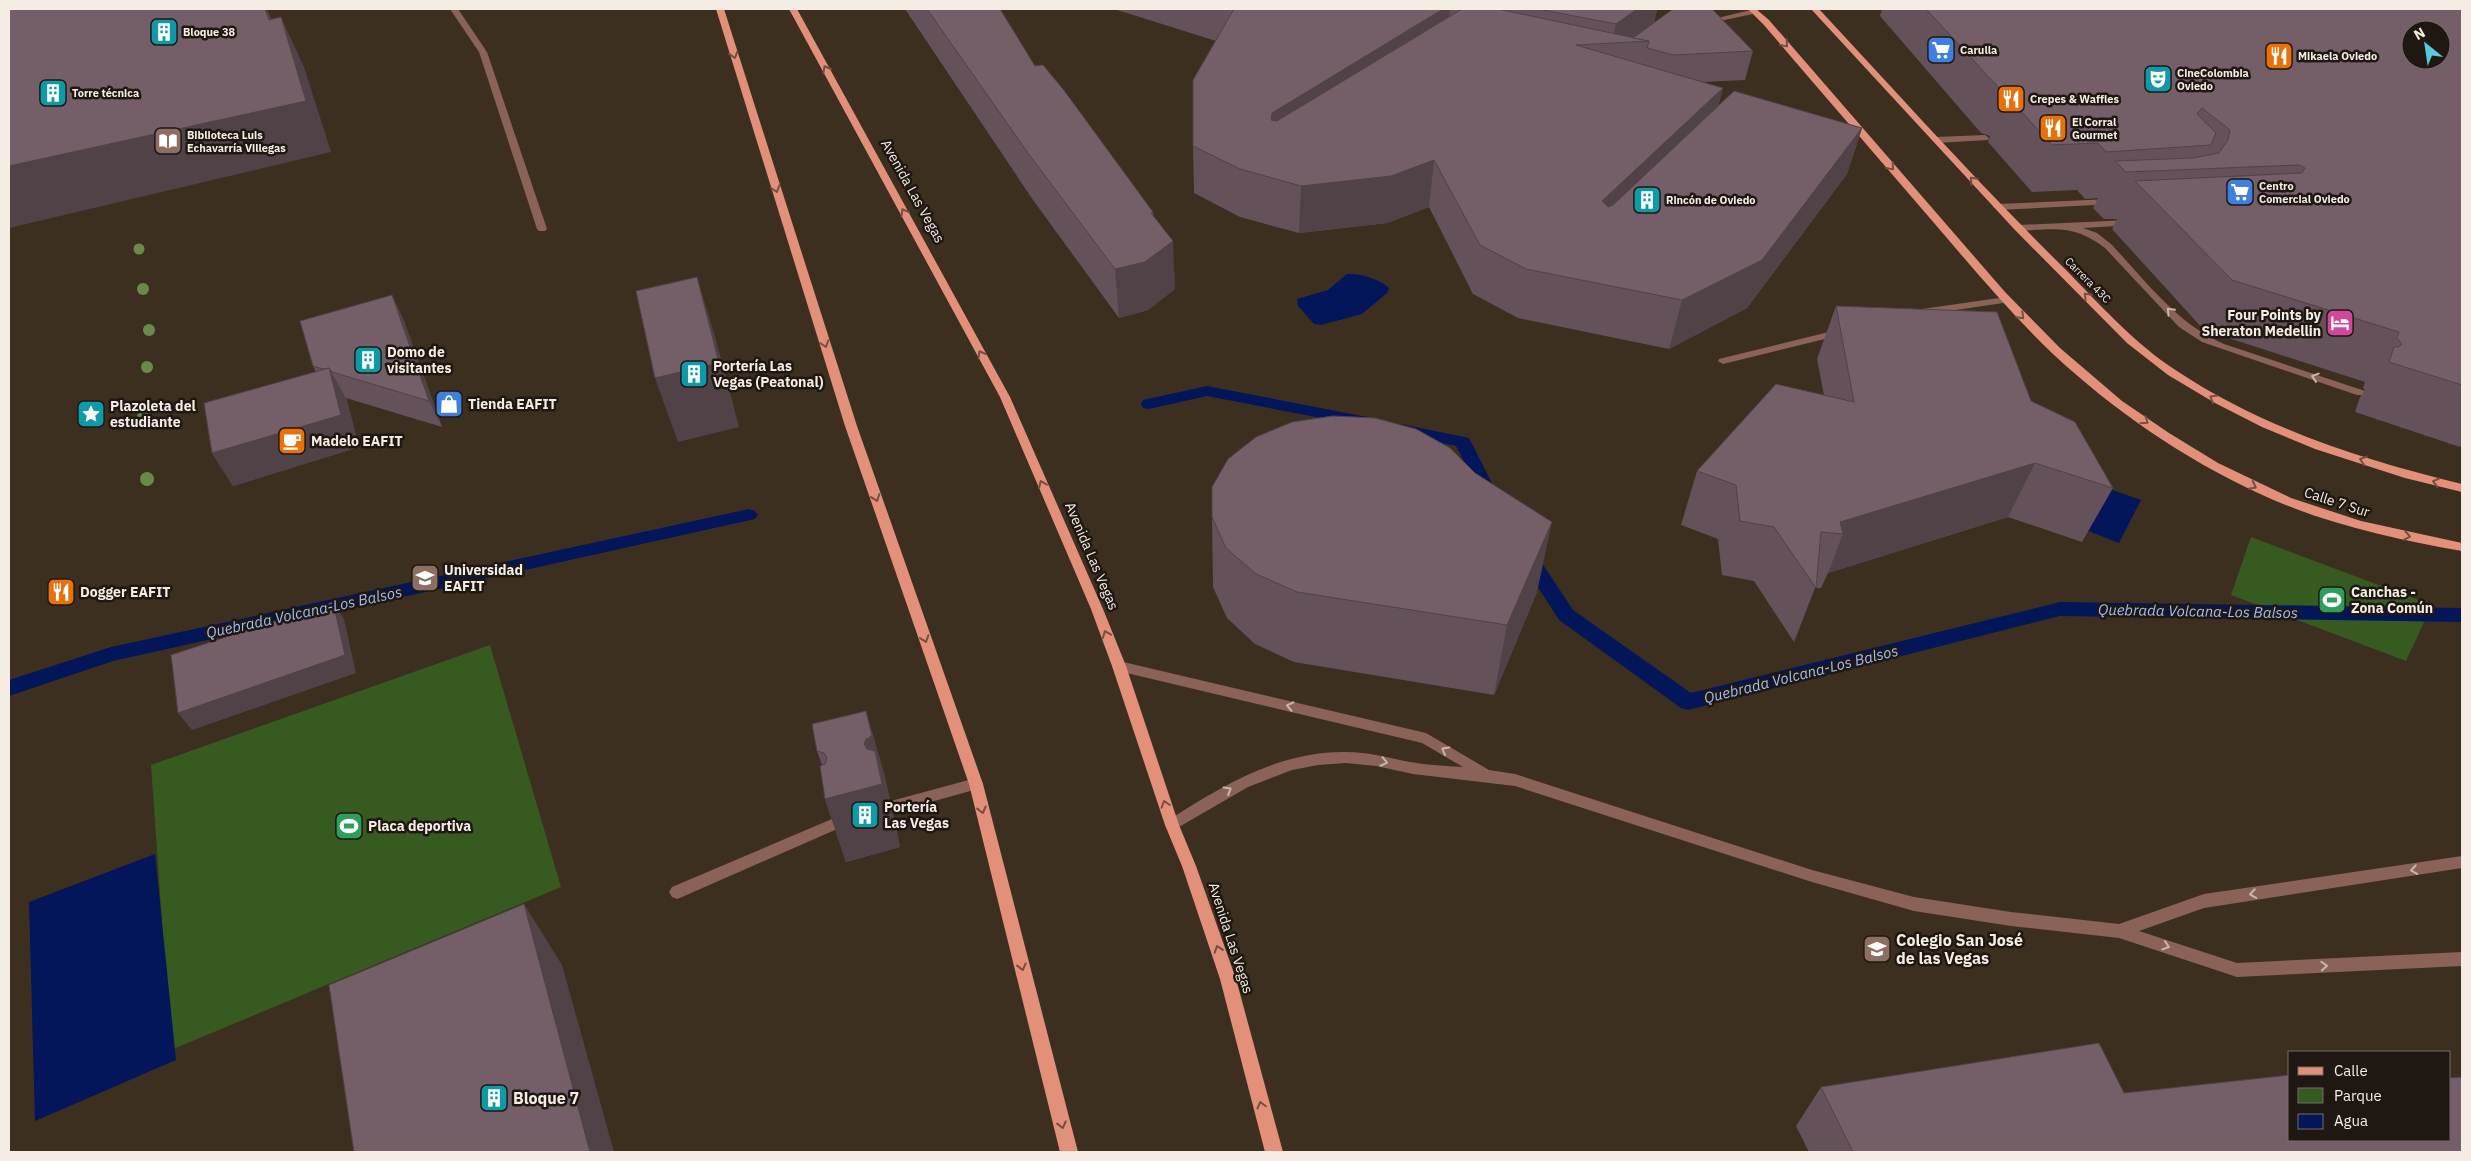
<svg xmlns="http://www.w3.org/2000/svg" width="2471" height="1161" font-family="'IBM Plex Sans',sans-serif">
  <rect width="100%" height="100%" fill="#3d2f20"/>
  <g fill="#365a20">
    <path d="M2251,537L2432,605L2406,661L2231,595Z"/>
    <path d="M490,645L561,887L171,1050L151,765Z"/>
  </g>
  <g fill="#03165a">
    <path d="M1347,274C1360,273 1380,279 1389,288L1387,293L1362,314L1321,325L1314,324L1298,306L1297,299L1328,290Z"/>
    <path d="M2096,484L2141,500L2119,543L2073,525Z"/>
    <path d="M155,854L176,1060L35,1121L29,902Z"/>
  </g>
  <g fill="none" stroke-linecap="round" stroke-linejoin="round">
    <g fill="#03165a" fill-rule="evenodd">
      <path d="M1207,386L1362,416L1368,417L1370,421L1368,425L1362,426L1207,396L1149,409L1143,408L1141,404L1143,400Z"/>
      <path d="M1401,424L1469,438L1500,499L1497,503L1491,505L1485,503L1456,446L1395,433L1393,429L1395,425Z"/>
      <path d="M749,509L755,511L758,515L755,519L113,661L9,696V680L111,647Z"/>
      <path d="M1527,550L1534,551L1573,610L1691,693L2060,602L2462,608V622L2060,616L1688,710L1681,708L1559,620L1518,556L1520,551Z"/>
    </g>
    <g fill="#8b6257" fill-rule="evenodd">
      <path d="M450,9H458L487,52L547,229L545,231H539L537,229L479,52Z"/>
      <path d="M1755,9L1759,11L1758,13L1705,24L1701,22Z"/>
      <path d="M1985,135L1989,138L1988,140L1936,143L1932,140L1936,137Z"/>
      <path d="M2111,199L2116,202L2114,204L1998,210L1993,207L1998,204Z"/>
      <path d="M2130,220L2135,223L2133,225L2083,228L2097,233L2111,244C2145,280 2177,324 2224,344L2365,391L2366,393L2365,395H2357L2202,342L2179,327L2105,248C2074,224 2055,229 2018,231L2013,228L2018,225Z"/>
      <path d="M2006,297L2011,300L2010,302L1922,315L1917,312L1922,309Z"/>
      <path d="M1841,329L1845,330V334L1723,364L1718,361L1719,359Z"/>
      <path d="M1119,661L1426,733L1489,770L1515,774L1812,870L1914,897L2011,912L2119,924L2204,894L2462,856V868L2204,908L2139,931L2237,963L2462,952V966L2237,977L2119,938L2011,926L1914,911L1812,882L1515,786L1413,774L1376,766L1346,763L1318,765L1292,770L1248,787L1172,831L1167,829L1165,825L1167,821C1222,786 1279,751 1346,752C1368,752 1389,758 1410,762C1427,765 1446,766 1463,767L1422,743L1114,670L1112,666L1114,662Z"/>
      <path d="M976,778L981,780L983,784L981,788L891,813L886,811L884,807L886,803L891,801Z"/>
      <path d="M839,816L844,818L846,822L844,826L682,897L677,899L672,897L669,892L672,887Z"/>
    </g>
    <g fill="#e2907a" fill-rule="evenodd">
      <path d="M716,9H724L857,426L983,784L1078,1152H1060L969,784L845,426Z"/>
      <path d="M789,9H797L1010,397L1103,609L1126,666L1179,825L1196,866L1236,979L1283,1152H1265L1220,979L1182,866L1165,825L1112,666L1091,609L1000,397Z"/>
      <path d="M1748,9H1756L1769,20L2005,292L2060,348L2122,401L2169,433L2218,463L2291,498L2361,521L2462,543V551C2393,539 2322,523 2258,493C2183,458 2113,410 2053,354C2004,307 1961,254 1916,202C1865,143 1814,83 1763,24Z"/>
      <path d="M1811,9H1819C1899,95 1978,183 2062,266C2098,302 2133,343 2177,371C2263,428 2363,460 2462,484V492L2405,478L2315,449L2262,427L2215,403L2168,375L2127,343L2015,230Z"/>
    </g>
  </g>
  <g fill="#6b8a49">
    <circle cx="139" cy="249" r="5.5"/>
    <circle cx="143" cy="289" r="6"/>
    <circle cx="149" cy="330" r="6"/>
    <circle cx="147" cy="367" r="6"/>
    <circle cx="144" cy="417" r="7"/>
    <circle cx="147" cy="479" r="7"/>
  </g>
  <g fill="#645159">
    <path d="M905,9H1000L1035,66L1153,212L1154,217L1175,289L1148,310L1119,318L1033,200Z"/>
    <path d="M1114,9H1657L1654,22L1753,51L1745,80L1703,82L1718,106L1862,128L1847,174L1747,308L1669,349L1518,318L1473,294L1429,207L1387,223L1299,233L1240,217L1194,193L1193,146L1216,41Z"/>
    <path d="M1882,9H2462V444L2460,447L2355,412L2360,397L2365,390L2363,388L2365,382L2204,330L2112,229L2117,219H2104L2093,208L2098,198L2085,199L2077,190L2032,192L1988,142L1990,136L1981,133L1880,16Z"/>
    <path d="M392,295L404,321L442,427L346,398L359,447L233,486L212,453L316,372L313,366Z"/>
    <path d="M1836,306L2031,401L2113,488L2082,542L2008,517L1828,573L1821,588H1815L1794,642L1754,581L1722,575L1718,539L1681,525L1697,471L1824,395L1817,359Z"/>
    <path d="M1212,517L1537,592L1494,695L1294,662L1255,644L1227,618L1213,587Z"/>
    <path d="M866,711L884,774L890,800H889L893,814L900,847L846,862L825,799L822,765L817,751Z"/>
    <path d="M1821,1087L2124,1093L2290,1140L2462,1152H1809L1796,1126Z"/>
  </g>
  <g fill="#514248">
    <path d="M265,9H267L293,69L269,20Z"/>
    <path d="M1443,9H1450L1446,48L1270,166L1272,113Z"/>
    <path d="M1637,9H1657L1652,35L1612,43L1616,24Z"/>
    <path d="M281,17L304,67L331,152L9,228V166Z"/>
    <path d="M1723,88L1712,133L1593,249L1602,201Z"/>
    <path d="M1862,128L1847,174L1747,308L1669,349L1682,300Z"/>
    <path d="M1434,160L1429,207L1387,223L1299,233L1301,186Z"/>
    <path d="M1153,212L1155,254L1173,241L1175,289L1148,310L1119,318L1115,269L1151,213Z"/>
    <path d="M697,277L716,340L739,427L678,442L655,378Z"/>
    <path d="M392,295L404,321L442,427L429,401Z"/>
    <path d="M329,368L347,400L359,447L233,486L212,453Z"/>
    <path d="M2035,463L2008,517L1828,573L1843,534L1840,522Z"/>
    <path d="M1552,522L1537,592L1494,695L1507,625Z"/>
    <path d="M333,602L344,619L356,673L192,730L178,713Z"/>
    <path d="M866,711L884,774L890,800H889L893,814L900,847L846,862L825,799L864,744Z"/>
    <path d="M524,904L562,965L614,1152H590Z"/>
  </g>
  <g fill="#745e67" stroke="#514248" fill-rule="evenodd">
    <path d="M9,9H265L269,20L281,17L306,101L9,166Z"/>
    <path d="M927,9H1000L1035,66L1043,65L1063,89L1153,212L1151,213L1173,241L1145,262L1115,269L1028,153Z"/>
    <path d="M1234,9H1443L1272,113L1271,120L1277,121L1462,9H1498L1649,41L1576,45L1723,88L1602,201L1608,207L1613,205L1734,91L1862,128L1762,260L1682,300L1526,269L1480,245L1434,160L1391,176L1301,186L1240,169L1193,146V80Z"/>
    <path d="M1538,9H1637L1616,24Z"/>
    <path d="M1673,9H1712L1753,51L1673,55L1647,48L1649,41L1633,38Z"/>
    <path d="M1926,9H2462V385L2389,362L2394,347H2399L2402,344L2397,338L2399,332L2232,280L2135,181L2302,173L2305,168L2299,165L2126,172L2115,161L2193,158L2219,153L2228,140L2230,130L2202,108L2197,114L2216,133L2211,145L2106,152L2098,143L2052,145L2007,96L2008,91L1999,88ZM2411,30H2441V60H2411Z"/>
    <path d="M697,277L719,363L655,378L636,291Z"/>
    <path d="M392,295L429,401L332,372L329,368L323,369L313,366L300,321Z"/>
    <path d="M1836,306L1997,312L2031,401L2075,422L2113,488L2035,463L1840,522L1843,534L1821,532L1816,588L1774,527L1740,521L1736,485L1697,471L1776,384L1854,402Z"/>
    <path d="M329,368L341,415L212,453L204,403Z"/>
    <path d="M1333,416L1375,418L1416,429L1450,448L1475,473L1552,522L1507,625L1297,592L1256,574L1226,548L1212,517V487L1228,459L1256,437L1292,422Z"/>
    <path d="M333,602L345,655L178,713L171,655Z"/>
    <path d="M866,711L872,736L866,739L864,744L867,749L875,751L882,784L825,799L820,766L825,764L827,758L824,753L817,751L812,724Z"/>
    <path d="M524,904L590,1152H354L329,985Z"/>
    <path d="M2099,1043L2124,1093L2290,1075V1140H2450V1078L2462,1077V1152H1853L1821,1087Z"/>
  </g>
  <defs><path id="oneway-chevron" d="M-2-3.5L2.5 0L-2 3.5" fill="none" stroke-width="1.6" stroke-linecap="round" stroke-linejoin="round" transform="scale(1.25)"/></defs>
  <g stroke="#774e41">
    <use href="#oneway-chevron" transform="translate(1785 44) rotate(49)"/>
    <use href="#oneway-chevron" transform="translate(734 55) rotate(73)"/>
    <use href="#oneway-chevron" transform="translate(826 69) rotate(-119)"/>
    <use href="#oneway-chevron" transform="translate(1891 167) rotate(49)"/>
    <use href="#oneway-chevron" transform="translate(1973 180) rotate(-133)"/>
    <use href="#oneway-chevron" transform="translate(776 189) rotate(72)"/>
    <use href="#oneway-chevron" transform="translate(904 212) rotate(-119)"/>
    <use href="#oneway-chevron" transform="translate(2087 296) rotate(-135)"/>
    <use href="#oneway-chevron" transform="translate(2021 316) rotate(45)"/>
    <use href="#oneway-chevron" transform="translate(825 344) rotate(72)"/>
    <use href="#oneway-chevron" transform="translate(981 354) rotate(-119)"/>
    <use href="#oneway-chevron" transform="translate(2213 398) rotate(-149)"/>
    <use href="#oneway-chevron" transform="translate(2145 421) rotate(35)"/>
    <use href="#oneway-chevron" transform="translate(2363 460) rotate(-162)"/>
    <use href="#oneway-chevron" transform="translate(2436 482) rotate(-166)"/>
    <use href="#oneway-chevron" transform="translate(1042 484) rotate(-113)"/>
    <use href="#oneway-chevron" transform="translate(2253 486) rotate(27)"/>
    <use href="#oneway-chevron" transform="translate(876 498) rotate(71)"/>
    <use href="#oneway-chevron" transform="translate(2407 536) rotate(11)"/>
    <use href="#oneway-chevron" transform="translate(1106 634) rotate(-112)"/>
    <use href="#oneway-chevron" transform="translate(925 639) rotate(71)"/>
    <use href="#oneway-chevron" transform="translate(1165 804) rotate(-108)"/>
    <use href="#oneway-chevron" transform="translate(982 810) rotate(76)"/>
    <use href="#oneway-chevron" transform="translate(1218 949) rotate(-109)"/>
    <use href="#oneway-chevron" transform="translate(1022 967) rotate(76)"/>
    <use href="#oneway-chevron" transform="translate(1261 1105) rotate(-105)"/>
    <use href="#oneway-chevron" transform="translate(1062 1125) rotate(76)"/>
  </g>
  <g stroke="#cbb5ab">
    <use href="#oneway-chevron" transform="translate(2170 311) rotate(-134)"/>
    <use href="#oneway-chevron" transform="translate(2315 377) rotate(-162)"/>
    <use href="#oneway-chevron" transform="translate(1290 706) rotate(-167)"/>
    <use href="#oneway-chevron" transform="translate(1445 750) rotate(-150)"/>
    <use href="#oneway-chevron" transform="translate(1384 762) rotate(12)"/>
    <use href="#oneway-chevron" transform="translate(1228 790) rotate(-31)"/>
    <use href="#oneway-chevron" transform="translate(2414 870) rotate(171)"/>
    <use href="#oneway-chevron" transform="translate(2253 894) rotate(171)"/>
    <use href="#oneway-chevron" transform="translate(2166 946) rotate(18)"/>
    <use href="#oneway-chevron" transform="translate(2324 966) rotate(-3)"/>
  </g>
  <defs>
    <symbol id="building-square" viewBox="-11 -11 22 22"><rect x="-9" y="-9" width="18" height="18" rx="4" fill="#0f9aa8" stroke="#1f1812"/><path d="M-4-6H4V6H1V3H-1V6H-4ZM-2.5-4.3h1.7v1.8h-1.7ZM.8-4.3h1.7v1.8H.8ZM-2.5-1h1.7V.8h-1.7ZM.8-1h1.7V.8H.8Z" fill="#fff"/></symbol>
    <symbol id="supermarket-square" viewBox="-11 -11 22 22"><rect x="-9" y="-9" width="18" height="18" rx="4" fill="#3f7fe0" stroke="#1f1812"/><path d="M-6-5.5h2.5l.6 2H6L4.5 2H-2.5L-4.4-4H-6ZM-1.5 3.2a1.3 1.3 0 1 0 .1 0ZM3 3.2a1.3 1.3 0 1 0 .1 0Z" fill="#fff"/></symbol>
    <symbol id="restaurant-square" viewBox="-11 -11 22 22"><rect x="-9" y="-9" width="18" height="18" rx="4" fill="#e8710a" stroke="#1f1812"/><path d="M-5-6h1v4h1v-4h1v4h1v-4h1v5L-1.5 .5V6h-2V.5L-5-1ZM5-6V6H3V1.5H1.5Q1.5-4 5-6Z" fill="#fff"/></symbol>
    <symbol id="theatre-square" viewBox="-11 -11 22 22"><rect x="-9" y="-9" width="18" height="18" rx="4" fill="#0f9aa8" stroke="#1f1812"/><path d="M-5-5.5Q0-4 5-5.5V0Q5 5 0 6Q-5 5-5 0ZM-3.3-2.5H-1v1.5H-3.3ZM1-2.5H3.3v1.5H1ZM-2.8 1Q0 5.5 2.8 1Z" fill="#fff"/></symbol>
    <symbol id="library-square" viewBox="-11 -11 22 22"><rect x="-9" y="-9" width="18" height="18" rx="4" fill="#8d6e63" stroke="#1f1812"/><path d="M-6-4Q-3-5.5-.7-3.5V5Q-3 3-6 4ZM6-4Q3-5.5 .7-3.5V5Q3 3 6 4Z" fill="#fff"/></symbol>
    <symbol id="hotel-square" viewBox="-11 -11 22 22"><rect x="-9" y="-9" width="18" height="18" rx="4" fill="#d1479c" stroke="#1f1812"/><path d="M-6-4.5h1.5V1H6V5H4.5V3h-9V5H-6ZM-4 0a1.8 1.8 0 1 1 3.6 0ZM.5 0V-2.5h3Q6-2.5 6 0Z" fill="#fff"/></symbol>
    <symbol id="shop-square" viewBox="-11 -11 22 22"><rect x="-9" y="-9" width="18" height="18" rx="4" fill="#3f7fe0" stroke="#1f1812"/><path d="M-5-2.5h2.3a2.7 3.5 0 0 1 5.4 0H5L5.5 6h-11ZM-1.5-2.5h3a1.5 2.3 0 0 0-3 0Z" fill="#fff"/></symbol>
    <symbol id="sight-square" viewBox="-11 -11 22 22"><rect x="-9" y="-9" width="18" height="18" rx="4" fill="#0f9aa8" stroke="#1f1812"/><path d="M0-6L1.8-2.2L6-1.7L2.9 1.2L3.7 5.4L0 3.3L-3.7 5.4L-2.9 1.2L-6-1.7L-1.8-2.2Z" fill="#fff"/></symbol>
    <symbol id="cafe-square" viewBox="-11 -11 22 22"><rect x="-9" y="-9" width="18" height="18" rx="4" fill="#e8710a" stroke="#1f1812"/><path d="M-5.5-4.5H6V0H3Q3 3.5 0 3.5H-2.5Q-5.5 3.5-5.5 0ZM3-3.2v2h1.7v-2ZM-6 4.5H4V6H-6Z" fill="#fff"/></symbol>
    <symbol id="university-square" viewBox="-11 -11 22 22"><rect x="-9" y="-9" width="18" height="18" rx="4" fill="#8d6e63" stroke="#1f1812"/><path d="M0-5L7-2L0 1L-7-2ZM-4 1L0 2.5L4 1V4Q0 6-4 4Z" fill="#fff"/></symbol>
    <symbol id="stadium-square" viewBox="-11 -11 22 22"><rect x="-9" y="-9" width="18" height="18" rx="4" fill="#2e9e5b" stroke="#1f1812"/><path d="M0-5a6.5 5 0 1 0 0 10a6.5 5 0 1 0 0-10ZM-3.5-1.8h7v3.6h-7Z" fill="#fff"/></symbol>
    <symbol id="school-square" viewBox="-11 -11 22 22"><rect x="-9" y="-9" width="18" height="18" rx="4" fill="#8d6e63" stroke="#1f1812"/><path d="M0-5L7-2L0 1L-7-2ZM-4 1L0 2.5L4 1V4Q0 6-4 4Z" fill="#fff"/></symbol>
  </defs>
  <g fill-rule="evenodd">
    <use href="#building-square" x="148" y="16" width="32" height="32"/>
    <use href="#supermarket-square" x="1925" y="34" width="32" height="32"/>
    <use href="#restaurant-square" x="2263" y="40" width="32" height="32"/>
    <use href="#theatre-square" x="2142" y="63" width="32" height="32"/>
    <use href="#building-square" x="37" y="77" width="32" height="32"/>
    <use href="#restaurant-square" x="1995" y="83" width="32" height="32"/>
    <use href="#restaurant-square" x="2037" y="112" width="32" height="32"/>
    <use href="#library-square" x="152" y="125" width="32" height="32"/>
    <use href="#supermarket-square" x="2224" y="176" width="32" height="32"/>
    <use href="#building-square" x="1631" y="184" width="32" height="32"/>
    <use href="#hotel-square" x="2324" y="307" width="32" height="32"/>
    <use href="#building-square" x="352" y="344" width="32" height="32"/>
    <use href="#building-square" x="678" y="358" width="32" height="32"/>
    <use href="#shop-square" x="433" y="388" width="32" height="32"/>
    <use href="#sight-square" x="75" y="398" width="32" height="32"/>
    <use href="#cafe-square" x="276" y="425" width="32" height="32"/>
    <use href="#university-square" x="409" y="562" width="32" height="32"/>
    <use href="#restaurant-square" x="45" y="576" width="32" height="32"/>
    <use href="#stadium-square" x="2316" y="584" width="32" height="32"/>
    <use href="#building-square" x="849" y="799" width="32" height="32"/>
    <use href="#stadium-square" x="333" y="810" width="32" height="32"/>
    <use href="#school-square" x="1861" y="933" width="32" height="32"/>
    <use href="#building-square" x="478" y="1082" width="32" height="32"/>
  </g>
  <g text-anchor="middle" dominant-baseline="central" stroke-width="5" stroke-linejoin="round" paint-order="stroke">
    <g font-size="11" font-weight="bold" fill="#f5ece3" stroke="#1f1812" text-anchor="start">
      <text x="183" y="32">Bloque 38</text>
      <text x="1960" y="50">Carulla</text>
      <text x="2298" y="56">Mikaela Oviedo</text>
      <text x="2177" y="73">CineColombia<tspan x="2177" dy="13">Oviedo</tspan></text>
      <text x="72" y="93">Torre técnica</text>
      <text x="2030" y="99">Crepes &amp; Waffles</text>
      <text x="2072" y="122">El Corral<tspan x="2072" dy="13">Gourmet</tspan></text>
      <text x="187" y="135">Biblioteca Luis<tspan x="187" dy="13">Echavarría Villegas</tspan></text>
      <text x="2259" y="186">Centro<tspan x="2259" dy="13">Comercial Oviedo</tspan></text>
      <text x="1666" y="200">Rincón de Oviedo</text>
    </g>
    <g font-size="11" fill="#f5ece3" stroke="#1f1812">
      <text transform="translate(2088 280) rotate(45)">Carrera 43C</text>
    </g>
    <g font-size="14" fill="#f5ece3" stroke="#1f1812">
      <text transform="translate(913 191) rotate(61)">Avenida Las Vegas</text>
      <text transform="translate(2337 502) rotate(18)">Calle 7 Sur</text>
      <text transform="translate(1092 556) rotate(67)">Avenida Las Vegas</text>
      <text transform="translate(1231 938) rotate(72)">Avenida Las Vegas</text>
    </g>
    <g font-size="14" font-weight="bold" fill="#f5ece3" stroke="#1f1812" text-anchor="start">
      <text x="2321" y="315" text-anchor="end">Four Points by<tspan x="2321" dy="16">Sheraton Medellin</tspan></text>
      <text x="387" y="352">Domo de<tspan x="387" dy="16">visitantes</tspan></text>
      <text x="713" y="366">Portería Las<tspan x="713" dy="16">Vegas (Peatonal)</tspan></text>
      <text x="468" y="404">Tienda EAFIT</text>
      <text x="110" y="406">Plazoleta del<tspan x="110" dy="16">estudiante</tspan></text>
      <text x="311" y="441">Madelo EAFIT</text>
      <text x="444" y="570">Universidad<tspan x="444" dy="16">EAFIT</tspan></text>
      <text x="80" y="592">Dogger EAFIT</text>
      <text x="2351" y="592">Canchas -<tspan x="2351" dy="16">Zona Común</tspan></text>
      <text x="884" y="807">Portería<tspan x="884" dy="16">Las Vegas</tspan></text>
      <text x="368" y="826">Placa deportiva</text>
    </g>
    <g font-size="15" font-style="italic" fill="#a1befb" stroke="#1f1812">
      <text transform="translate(2198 611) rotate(1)">Quebrada Volcana-Los Balsos</text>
      <text transform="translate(304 612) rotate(-12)">Quebrada Volcana-Los Balsos</text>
      <text transform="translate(1801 674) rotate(-14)">Quebrada Volcana-Los Balsos</text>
    </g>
    <g font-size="16" font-weight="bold" fill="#f5ece3" stroke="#1f1812" text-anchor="start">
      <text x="1896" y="940">Colegio San José<tspan x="1896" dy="18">de las Vegas</tspan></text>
      <text x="513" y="1098">Bloque 7</text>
    </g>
  </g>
  <rect width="2471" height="1161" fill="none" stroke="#f5ece3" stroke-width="20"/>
  <rect x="2288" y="1051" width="162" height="90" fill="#1f1812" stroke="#756d66"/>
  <rect x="2298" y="1067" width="25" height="8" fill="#e2907a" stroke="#756d66"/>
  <text x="2334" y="1076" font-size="15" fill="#f5ece3">Calle</text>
  <rect x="2298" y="1088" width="25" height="15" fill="#365a20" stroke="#756d66"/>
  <text x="2334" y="1101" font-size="15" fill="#f5ece3">Parque</text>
  <rect x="2298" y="1114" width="25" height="15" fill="#03165a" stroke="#756d66"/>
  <text x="2334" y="1126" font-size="15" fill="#f5ece3">Agua</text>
  <g transform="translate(2426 45) rotate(330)"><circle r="24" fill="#1f1812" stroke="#756d66"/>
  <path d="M0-4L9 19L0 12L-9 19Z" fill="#54cadc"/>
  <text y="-8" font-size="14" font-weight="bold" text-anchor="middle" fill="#f5ece3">N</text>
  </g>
</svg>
